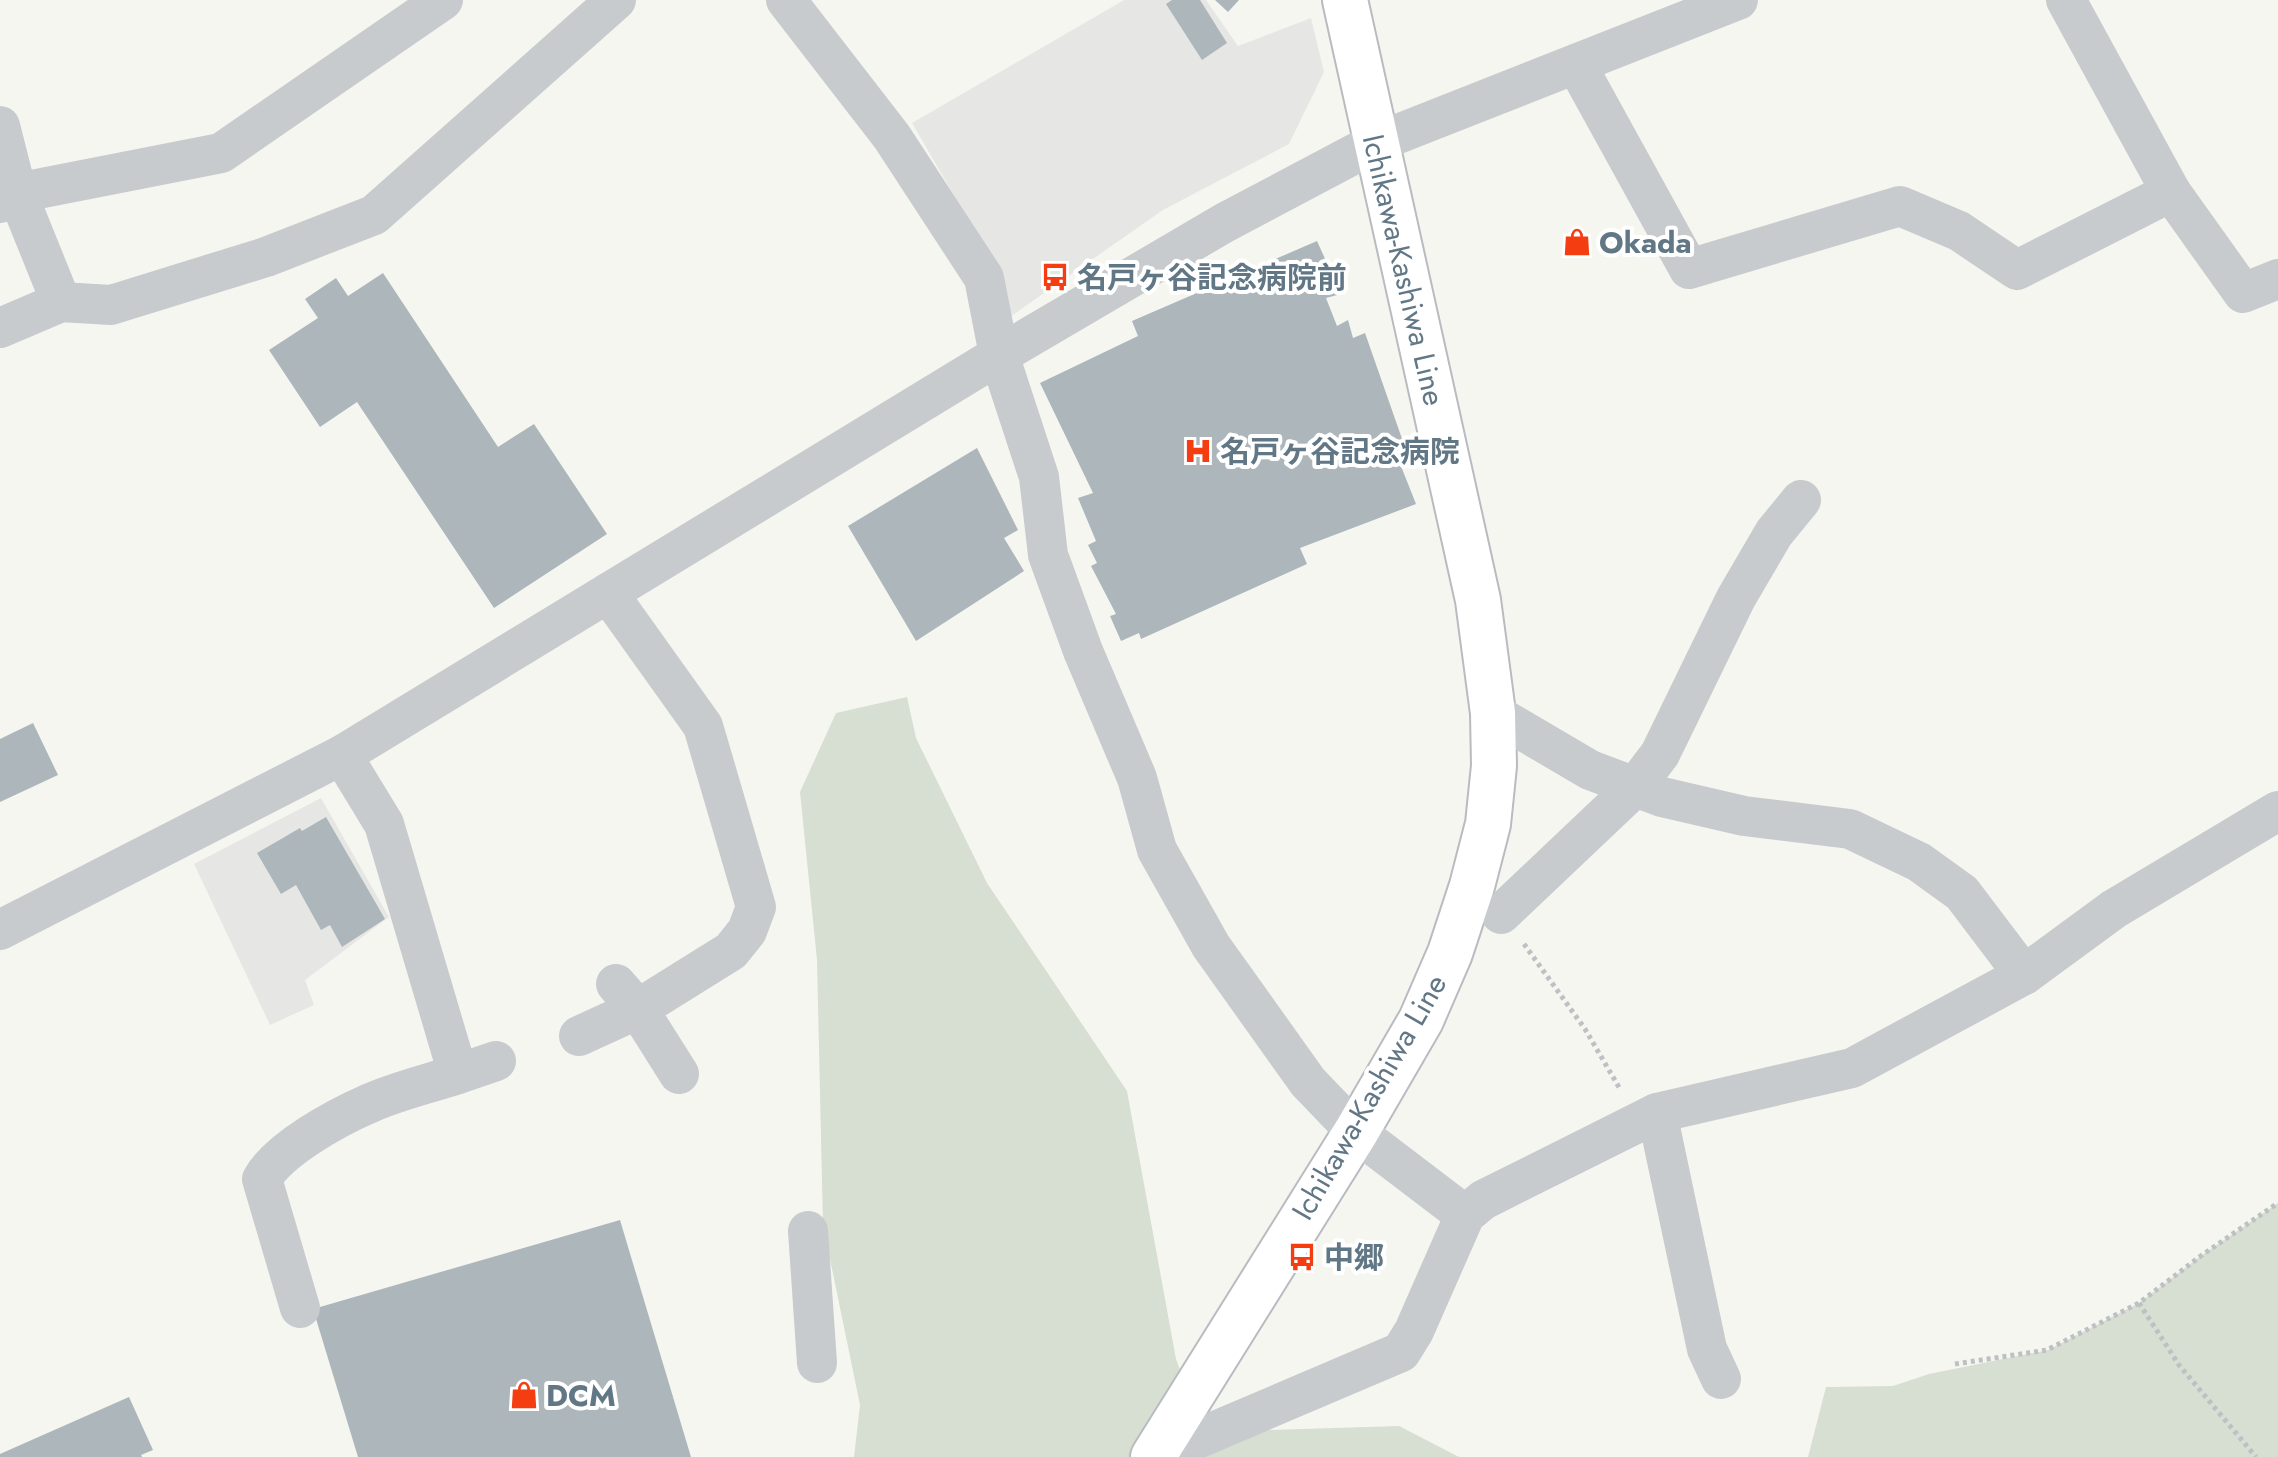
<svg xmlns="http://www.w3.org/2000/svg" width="2278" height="1457" font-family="Jost,'Noto Sans JP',sans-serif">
  <rect width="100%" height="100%" fill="#f6f6f1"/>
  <g fill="#e6e7e5">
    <path d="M1124,0H1206L1238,46L1311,18L1324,72L1289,144L1163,210L1010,317L999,273L912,123Z"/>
    <path d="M321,798L389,917L305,980L314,1005L270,1025L194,864Z"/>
  </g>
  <g fill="#d7ded2">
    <path d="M907,697L916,738L987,883L1127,1091L1176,1359L1203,1432L1399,1426L1459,1457H854L860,1405L823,1225L817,960L800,792L836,713Z"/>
    <path d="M2278,1203V1457H1808L1826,1387L1893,1386L1929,1374L2048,1350L2139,1303L2202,1255Z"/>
  </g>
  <g fill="#acb6bb">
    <path d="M1172,0H1200L1227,43L1202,60L1166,4Z"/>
    <path d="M1215,0H1239L1228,12Z"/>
    <path d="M1317,241L1341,294L1326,298L1337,326L1348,320L1353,338L1365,333L1407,453L1397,456L1416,504L1300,548L1307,564L1141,639L1139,633L1121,641L1110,616L1116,614L1091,566L1097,563L1088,545L1096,541L1078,498L1093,493L1040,383L1138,336L1132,321Z"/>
    <path d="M383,273L498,447L534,424L607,534L494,608L357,402L320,427L269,350L318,318L305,299L336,278L348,296Z"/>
    <path d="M977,448L1018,530L1004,538L1024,571L916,641L848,526Z"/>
    <path d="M33,723L58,775L0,802V739Z"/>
    <path d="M326,817L385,919L342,947L330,925L321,930L296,885L281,894L257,853L300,828L302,831Z"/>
    <path d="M620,1220L691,1457H358L313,1309Z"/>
    <path d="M129,1397L153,1450L141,1455L142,1457H0V1454Z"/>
  </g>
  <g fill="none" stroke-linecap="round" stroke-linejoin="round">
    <defs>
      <path id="major" d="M1153,1457L1356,1132L1421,1020L1450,953L1472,886L1488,824L1494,766L1493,713L1478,600L1345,0"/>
    </defs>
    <use href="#major" stroke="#b8bcc0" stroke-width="48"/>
    <g stroke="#bec1c3" stroke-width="5" stroke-dasharray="4 4" stroke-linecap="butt">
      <path d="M1524,944L1585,1029L1620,1089"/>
      <path d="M2139,1303L2179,1365L2256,1457"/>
      <path d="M1955,1364L2047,1350L2139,1303L2202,1255L2278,1203"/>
    </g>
    <g stroke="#c8cbce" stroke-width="40">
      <path d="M786,0L892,137L984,278L999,355L1039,477L1048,555L1083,651L1137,778L1157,850L1211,946L1308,1082L1356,1132L1465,1215"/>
      <path d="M2066,0L2171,192L2243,293L2278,279"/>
      <path d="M1576,64L1689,269L1900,206L1959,231L2017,270L2171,192"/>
      <path d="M0,126L17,193L61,302"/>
      <path d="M0,203L17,193L221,153L443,0"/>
      <path d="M0,328L61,302L111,305L266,257L374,215L616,0"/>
      <path d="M1493,713L1590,770L1662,797L1744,816L1850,829L1919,862L1962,893L2024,975"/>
      <path d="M342,755L384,824L458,1074L496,1061"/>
      <path d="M1501,914L1635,787L1660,754L1736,598L1774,533L1801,500"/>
      <path d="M0,930L342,755L999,355L1224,223L1375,143L1738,0"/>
      <path d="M616,984L638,1009L679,1074"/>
      <path d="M579,1036L638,1009L731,951L747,931L756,907L703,726L608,593"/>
      <path d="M1657,1113L1707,1349L1721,1379"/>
      <path d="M808,1231L817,1363"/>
      <path d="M300,1308L262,1179C279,1149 336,1118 368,1104C396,1091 428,1084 458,1074"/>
      <path d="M1159,1446L1199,1438L1401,1352L1414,1331L1465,1215L1483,1200L1657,1113L1852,1068L2024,975L2114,909L2278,811"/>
    </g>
    <use href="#major" stroke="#fff" stroke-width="44"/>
  </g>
  <defs>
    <symbol id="shop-bare" viewBox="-9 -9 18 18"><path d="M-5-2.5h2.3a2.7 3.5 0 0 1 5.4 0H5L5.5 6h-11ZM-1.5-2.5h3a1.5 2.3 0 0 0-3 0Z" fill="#f53d12" stroke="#fff" stroke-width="2.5" paint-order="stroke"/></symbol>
    <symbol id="bus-bare" viewBox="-9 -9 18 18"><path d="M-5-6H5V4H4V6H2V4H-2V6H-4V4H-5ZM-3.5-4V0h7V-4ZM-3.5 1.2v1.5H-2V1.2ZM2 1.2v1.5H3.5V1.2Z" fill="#f53d12" stroke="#fff" stroke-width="2.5" paint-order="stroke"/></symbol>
    <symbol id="hospital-bare" viewBox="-9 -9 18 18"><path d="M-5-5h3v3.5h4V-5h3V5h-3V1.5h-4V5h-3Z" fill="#f53d12" stroke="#fff" stroke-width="2.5" paint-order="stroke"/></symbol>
  </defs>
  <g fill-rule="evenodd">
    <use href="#shop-bare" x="1557" y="222" width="40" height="40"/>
    <use href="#bus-bare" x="1035" y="257" width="40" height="40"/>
    <use href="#hospital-bare" x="1178" y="431" width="40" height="40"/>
    <use href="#bus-bare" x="1282" y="1237" width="40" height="40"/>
    <use href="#shop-bare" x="504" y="1375" width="40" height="40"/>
  </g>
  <g text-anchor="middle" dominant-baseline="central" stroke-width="8" stroke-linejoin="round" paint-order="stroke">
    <g font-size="30" font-weight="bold" fill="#617786" stroke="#fff" text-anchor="start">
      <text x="1599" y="242">Okada</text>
      <text x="1077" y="277">名戸ヶ谷記念病院前</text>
      <text x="1220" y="451">名戸ヶ谷記念病院</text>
      <text x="1324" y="1257">中郷</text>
      <text x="546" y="1395">DCM</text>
    </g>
    <g font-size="30" fill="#617786" stroke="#fff">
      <text transform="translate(1404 270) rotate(77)">Ichikawa-Kashiwa Line</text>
      <text transform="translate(1369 1097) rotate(-60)">Ichikawa-Kashiwa Line</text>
    </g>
  </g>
</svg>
